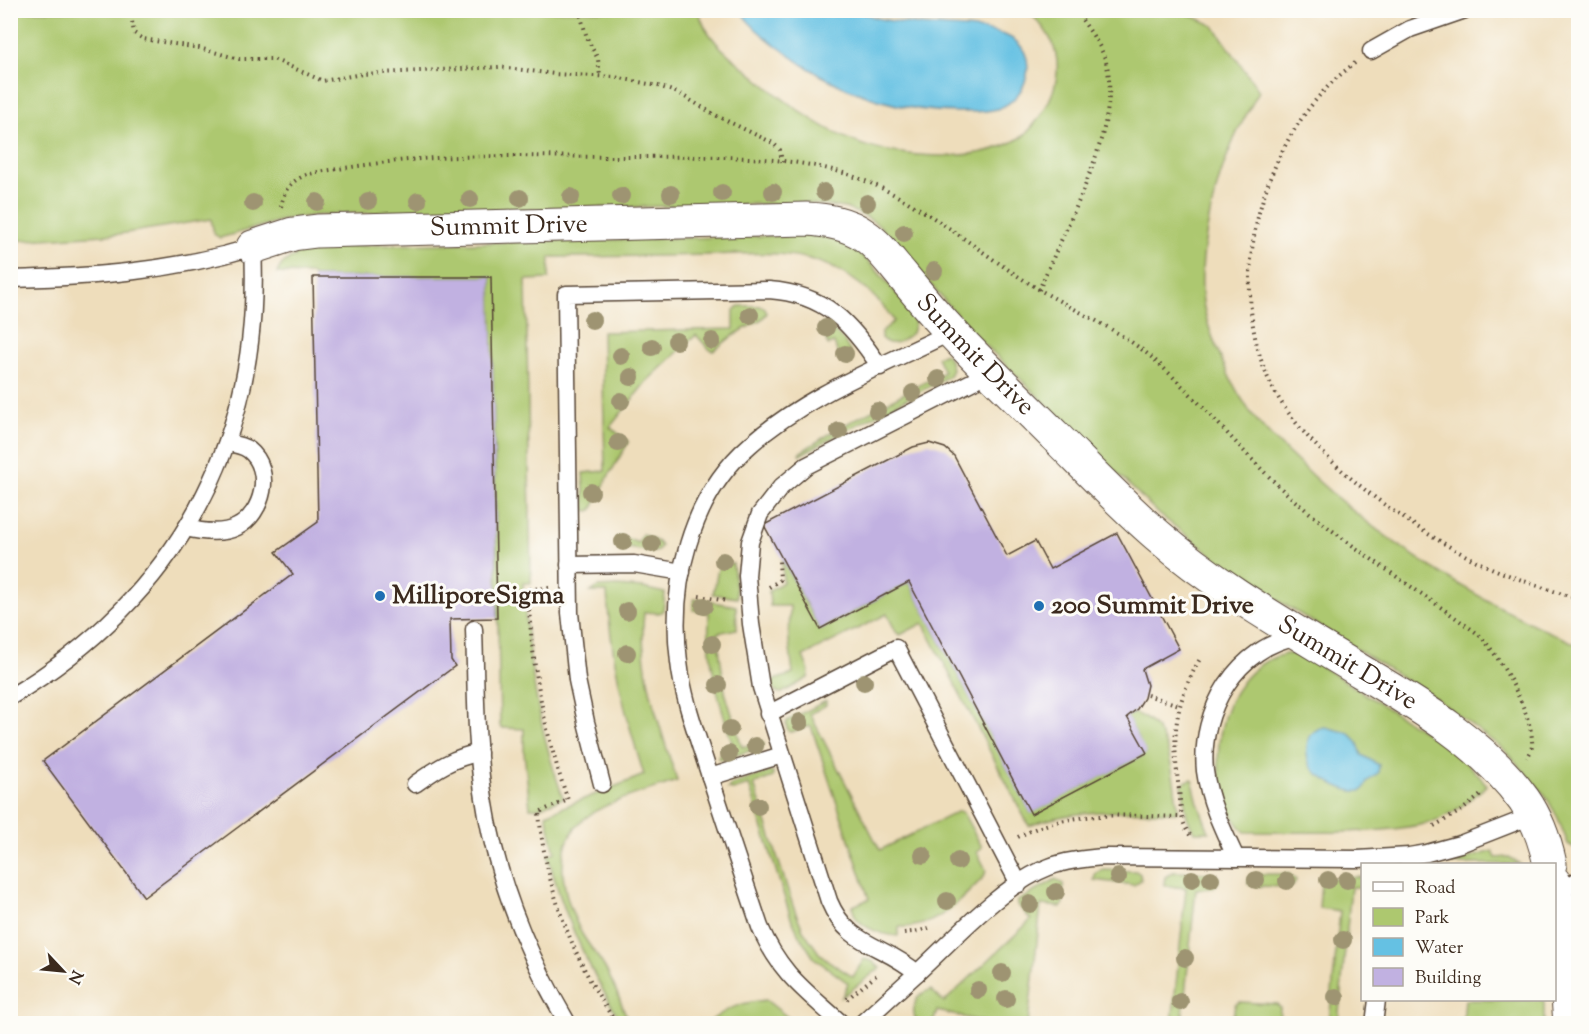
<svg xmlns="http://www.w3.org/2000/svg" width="1589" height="1034" font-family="'Sorts Mill Goudy',serif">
  <rect width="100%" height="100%" fill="#fdfcf7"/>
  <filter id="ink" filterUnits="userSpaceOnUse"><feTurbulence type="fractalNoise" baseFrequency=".0167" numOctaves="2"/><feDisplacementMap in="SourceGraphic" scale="12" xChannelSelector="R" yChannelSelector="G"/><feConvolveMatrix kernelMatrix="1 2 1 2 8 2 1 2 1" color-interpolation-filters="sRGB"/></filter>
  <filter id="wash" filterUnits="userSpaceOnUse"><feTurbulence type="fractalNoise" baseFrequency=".008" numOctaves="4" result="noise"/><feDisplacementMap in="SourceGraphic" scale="24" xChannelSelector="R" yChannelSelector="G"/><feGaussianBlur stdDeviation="1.35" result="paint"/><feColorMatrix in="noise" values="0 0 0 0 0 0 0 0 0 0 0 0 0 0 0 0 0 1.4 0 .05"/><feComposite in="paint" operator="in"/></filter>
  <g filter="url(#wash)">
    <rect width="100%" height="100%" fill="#edb"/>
    <g fill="#adc86f" stroke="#747946" stroke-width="1.5">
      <path d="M10,11H699C705,40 735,60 757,78C790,106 839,142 882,150C925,158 982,161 1020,138C1029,133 1035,123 1041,115C1066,77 1063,41 1027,11H1182L1214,26L1259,91C1250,109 1239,126 1232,144C1215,184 1200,245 1202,289C1202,308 1209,329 1216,346C1224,367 1234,388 1247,407C1261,428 1281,446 1299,463C1379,541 1477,601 1578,645V850L1568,844L1558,818L1545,795L1507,752L1437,699L1266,593L1220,561L1160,515L969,329L879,225L863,215L845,208L805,203L329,214L286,219L220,238L214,234L211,219L120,234L11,241Z"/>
      <path d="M809,235C846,237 861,251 884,279C893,290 903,300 911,312L915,322L912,333C903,341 891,349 881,338V332L894,321C876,293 847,271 816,261C782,250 745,254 710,255C657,256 603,257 550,257L549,279L526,280L531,583H523C527,657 538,728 563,798L538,808H530L524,752V729L503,728L500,726L491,277H313L312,274L277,273C281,264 285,260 295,257L294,249L305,247Z"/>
      <path d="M761,306L765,308L767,313L762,319L734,335L713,351L709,349L696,335L646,382L610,427L628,441V443L609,475L592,510L588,511L585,510L583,473L605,471L602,332L734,329V310L739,306Z"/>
      <path d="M825,323L844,341L852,355L850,362H845L840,360L834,343L828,345L821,327L822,324Z"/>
      <path d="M945,353L949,358L952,369L949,376L800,455L799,453L839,428L944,372L937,357Z"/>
      <path d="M642,534L658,542L661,546L659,550L655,552L620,547L615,543L616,539L621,536L638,543Z"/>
      <path d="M782,559L820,629L909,582L1031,813L1146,753L1127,717L1133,713C1173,725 1172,775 1178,809L1176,812C1126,812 1076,807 1029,826L923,623L900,635L896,632L887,614L803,656L809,671L808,678L782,693L776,692L772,686L774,680L793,674L789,641L790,606H770L769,591L783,582Z"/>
      <path d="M727,563L733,564L737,598L713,594L718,569Z"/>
      <path d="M617,586L643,588L665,593L663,611L659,613L644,612C638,670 660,726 677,781C651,790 604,802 584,819C549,849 564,899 582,934C589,946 598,956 605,968C615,986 622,1005 629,1023H622C590,971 562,915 548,855L555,852L546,814L644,775C625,715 610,655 607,592H591L598,587Z"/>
      <path d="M694,599L736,606L737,629L717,633L725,692L742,747L761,741L764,744L762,747L720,760L718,758L720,754L734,749C720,705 706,660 709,613L693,610Z"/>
      <path d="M1286,654H1297L1308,658L1433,737L1469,765L1487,785C1472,799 1454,814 1434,821C1421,826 1407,827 1393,829C1344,834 1294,832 1245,832C1198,784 1214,669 1286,654Z"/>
      <path d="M826,701V705L810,714L880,850L959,811L963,813L982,847L977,852L986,870L984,877C959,901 937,929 899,927L898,936C882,935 852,926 853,906L869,899L811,726L791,732L788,731L786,725L787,721Z"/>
      <path d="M770,772L773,773V777L754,784L793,906L803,930L819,953L830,962L853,977L864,959L872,961L880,968L842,997L848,983L814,958L799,935L791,918L749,785L733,790L728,789L731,785Z"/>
      <path d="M1192,779L1198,803L1209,832H1194L1187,817L1182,785L1185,782Z"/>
      <path d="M1493,851L1496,858L1509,857L1520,864H1449Z"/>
      <path d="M1103,870L1136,871L1140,874L1141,880L1134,885L1094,880L1095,874Z"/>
      <path d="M1173,872L1212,873L1218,876V883L1213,888L1196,889L1182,1023H1172L1186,888L1167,886L1164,884L1165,877Z"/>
      <path d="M1254,874H1289L1296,880L1294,885L1291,887L1253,886L1248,884V877Z"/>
      <path d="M1362,877V887H1351L1338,1023H1329L1340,911L1319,908L1321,882L1323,879Z"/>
      <path d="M1056,879L1063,884V905L1061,907L1041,905L1028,1023H988L937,1011L933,1023H918C909,1011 915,993 931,990L944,1002L1031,920L1017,904L1018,901Z"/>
      <path d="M766,1000L795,1023H708C726,1008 743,1002 766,1000Z"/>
      <path d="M1465,1000H1544V1023H1463Z"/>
      <path d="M1239,1002L1277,1004L1280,1008L1279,1023H1232L1235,1005Z"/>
    </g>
    <g fill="#65c1e3" stroke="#507680" stroke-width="1.5">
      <path d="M741,11C777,10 814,8 850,10C859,11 868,15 877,18C891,21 906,23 922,25C945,27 986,27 1007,36C1042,51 1029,99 997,109C987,112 976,112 965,112C907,113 851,96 802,64C785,52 750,29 741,11Z"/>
      <path d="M1325,727L1349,733L1357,741L1362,755L1379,765L1378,773L1368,781L1363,790C1350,796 1316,777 1310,765C1303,750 1307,729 1325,727Z"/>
    </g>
    <g id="blocks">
      <g fill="#c1b1e1">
        <path d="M313,277H491L497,618L450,619L451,660L455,666L144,897L43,761L293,574L276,552L318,522Z"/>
        <path d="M929,443L945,448L954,456L1007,556L1035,541L1050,569L1117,533L1179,649L1142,669L1147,685L1144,698L1137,709L1127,717L1147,753L1031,814L909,582L820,629L764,525L913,447Z"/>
      </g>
    </g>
  </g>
  <g filter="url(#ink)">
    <use href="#blocks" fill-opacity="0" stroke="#564536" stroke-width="1.5"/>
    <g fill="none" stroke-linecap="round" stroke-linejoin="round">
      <defs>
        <g id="lane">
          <path d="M1371,51L1410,29L1465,10"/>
          <path d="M10,279C93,277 174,271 253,247C263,441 177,597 10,697"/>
          <path d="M991,372L806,466L781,487L760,514L750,542L747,576L751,624L761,687L829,901C848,947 884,944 917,973C954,939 1002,885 1049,867C1067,860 1088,858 1107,857L1358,859L1409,856L1427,853L1460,844L1534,815"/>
          <path d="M186,528C202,532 221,535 237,527C263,514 274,470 249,450C242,445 234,444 227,443"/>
          <path d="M569,565L634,564L682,572"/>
          <path d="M474,629C476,686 475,743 484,798C496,878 527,954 568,1024"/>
          <path d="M768,714L896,648L1019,884"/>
          <path d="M710,777L782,755"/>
          <path d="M415,784C435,770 453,757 479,753"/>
          <path d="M602,784L586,722L577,680L570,613L566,294L769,290C825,294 851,323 880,367"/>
          <path d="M1236,858C1223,830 1209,802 1205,771C1199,711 1237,646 1299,636"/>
          <path d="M1557,894L1578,880"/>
          <path d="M842,1024C806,991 780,974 760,927C742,873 724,820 707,767C696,732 683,698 679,662C669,585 690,497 750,445C807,394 883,366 951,332"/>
          <path d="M861,1024L917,973"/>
          <path d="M1374,1024L1377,1000"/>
        </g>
        <g id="street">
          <path id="s1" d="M253,247L293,234L317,231L806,219C827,220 847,223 864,235C879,245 890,261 902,275C916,292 930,309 945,325C980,363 1018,399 1055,436C1088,469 1121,504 1157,535C1219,589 1292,629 1362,672C1420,706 1484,744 1524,800C1538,820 1545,841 1550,864"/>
          <path d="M1554,882L1564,940L1570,1024"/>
        </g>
      </defs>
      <use href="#lane" stroke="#564536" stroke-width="19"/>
      <use href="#street" stroke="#564536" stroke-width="35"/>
      <g stroke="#564536" stroke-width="4" stroke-dasharray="1.5 4.5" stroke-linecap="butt">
        <path d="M130,10L134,33L143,39L199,48L239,59H273L323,81L362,74L499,67L554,74L615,77L658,86L678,93L719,117L773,143L780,150L782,162"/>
        <path d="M579,10L587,38L598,59L600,76"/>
        <path d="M1355,63C1306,99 1274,155 1259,213C1244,271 1246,341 1276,394C1317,463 1406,525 1476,561C1509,577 1544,588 1578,599"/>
        <path d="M281,207C283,195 287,185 298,179C309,172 325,171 338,169C365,165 392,161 420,159C489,154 558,157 627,157C694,157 775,153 840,172C914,194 970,247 1035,287C1076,312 1122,330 1158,363C1206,406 1246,458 1294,500C1352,549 1417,589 1478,634C1498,652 1532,714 1532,741C1533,747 1530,753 1527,758"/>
        <path d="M1039,290C1063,231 1124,125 1106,62C1101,44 1086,26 1075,10"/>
        <path d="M769,587L780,580L779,561"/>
        <path d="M549,588L528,589C531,662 544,732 568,800L539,812C544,885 575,964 617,1024"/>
        <path d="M699,596L727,601"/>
        <path d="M1147,695L1179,705"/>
        <path d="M1434,826L1461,811L1482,794"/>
        <path d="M1190,835C1180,822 1181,805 1179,790C1172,736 1173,706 1201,657"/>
        <path d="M1018,837C1068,809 1126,816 1182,817"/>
        <path d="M904,933L920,931L929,928"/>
        <path d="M847,999L879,973"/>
      </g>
      <use href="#lane" stroke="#fff" stroke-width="16"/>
      <use href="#street" stroke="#fff" stroke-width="33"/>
    </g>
    <g fill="#9e9472">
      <circle cx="773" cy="192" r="9"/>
      <circle cx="824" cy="192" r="9"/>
      <circle cx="722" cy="193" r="9"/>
      <circle cx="671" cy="194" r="9"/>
      <circle cx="621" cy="196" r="9"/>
      <circle cx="571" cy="197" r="9"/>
      <circle cx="520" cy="198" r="9"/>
      <circle cx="470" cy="199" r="9"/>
      <circle cx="368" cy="201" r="9"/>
      <circle cx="418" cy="201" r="9"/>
      <circle cx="317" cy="202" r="9"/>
      <circle cx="253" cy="203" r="9"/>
      <circle cx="867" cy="203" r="9"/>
      <circle cx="904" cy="233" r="9"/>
      <circle cx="934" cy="271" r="9"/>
      <circle cx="750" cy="315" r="9"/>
      <circle cx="592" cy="320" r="9"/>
      <circle cx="826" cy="328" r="9"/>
      <circle cx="676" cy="341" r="9"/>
      <circle cx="712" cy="341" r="9"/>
      <circle cx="652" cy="347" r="9"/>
      <circle cx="845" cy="354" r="9"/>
      <circle cx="621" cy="356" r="9"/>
      <circle cx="631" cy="377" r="9"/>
      <circle cx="938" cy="379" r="9"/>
      <circle cx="913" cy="393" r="9"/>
      <circle cx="621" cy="401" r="9"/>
      <circle cx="877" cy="411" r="9"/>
      <circle cx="839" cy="431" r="9"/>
      <circle cx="618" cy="443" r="9"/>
      <circle cx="591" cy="492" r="9"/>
      <circle cx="623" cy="542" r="9"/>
      <circle cx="652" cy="544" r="9"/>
      <circle cx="723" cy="561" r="9"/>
      <circle cx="704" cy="606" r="9"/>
      <circle cx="627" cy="611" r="9"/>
      <circle cx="712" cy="644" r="9"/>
      <circle cx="627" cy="653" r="9"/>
      <circle cx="864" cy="682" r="9"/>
      <circle cx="718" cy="685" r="9"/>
      <circle cx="800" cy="722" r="9"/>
      <circle cx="730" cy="729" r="9"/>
      <circle cx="755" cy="746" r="9"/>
      <circle cx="729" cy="754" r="9"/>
      <circle cx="758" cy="806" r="9"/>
      <circle cx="923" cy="855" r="9"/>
      <circle cx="958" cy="861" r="9"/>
      <circle cx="1118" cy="877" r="9"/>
      <circle cx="1192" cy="879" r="9"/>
      <circle cx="1211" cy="879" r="9"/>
      <circle cx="1256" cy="880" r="9"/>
      <circle cx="1328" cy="880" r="9"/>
      <circle cx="1347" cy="880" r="9"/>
      <circle cx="1287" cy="881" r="9"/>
      <circle cx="1056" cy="892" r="9"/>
      <circle cx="947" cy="901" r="9"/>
      <circle cx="1030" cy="904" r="9"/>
      <circle cx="1343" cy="940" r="9"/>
      <circle cx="1185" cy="958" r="9"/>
      <circle cx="1002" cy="973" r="9"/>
      <circle cx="978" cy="990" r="9"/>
      <circle cx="1336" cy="997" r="9"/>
      <circle cx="1006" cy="999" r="9"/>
      <circle cx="1180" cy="1002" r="9"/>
    </g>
  </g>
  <g fill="#1f6fb2" stroke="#fdfcf7" stroke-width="2">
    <circle cx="380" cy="596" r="6"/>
    <circle cx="1039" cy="606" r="6"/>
  </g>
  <g text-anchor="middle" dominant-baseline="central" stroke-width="6" stroke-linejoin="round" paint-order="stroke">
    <g font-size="26" fill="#3b2a1e" stroke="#fdfcf7">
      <text stroke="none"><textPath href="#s1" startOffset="258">Summit Drive</textPath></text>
      <text stroke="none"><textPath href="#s1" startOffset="780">Summit Drive</textPath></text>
      <text stroke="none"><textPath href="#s1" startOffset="1266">Summit Drive</textPath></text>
    </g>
    <g font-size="26" font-weight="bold" fill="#3b2a1e" stroke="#fdfcf7" text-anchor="start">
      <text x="392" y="596">MilliporeSigma</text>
      <text x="1051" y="606">200 Summit Drive</text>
    </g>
  </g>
  <rect width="1589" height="1034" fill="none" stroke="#fdfcf7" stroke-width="36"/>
  <rect x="1361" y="863" width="195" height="138" fill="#fdfcf7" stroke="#afa8a0" stroke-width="1.5"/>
  <rect x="1373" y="882" width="30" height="9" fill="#ffffff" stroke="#afa8a0" stroke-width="1.5"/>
  <text x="1415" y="893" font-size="18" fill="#3b2a1e">Road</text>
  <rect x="1373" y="908" width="30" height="18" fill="#adc86f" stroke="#afa8a0" stroke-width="1.5"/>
  <text x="1415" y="923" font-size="18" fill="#3b2a1e">Park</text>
  <rect x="1373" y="938" width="30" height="18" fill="#65c1e3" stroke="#afa8a0" stroke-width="1.5"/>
  <text x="1415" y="953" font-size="18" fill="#3b2a1e">Water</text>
  <rect x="1373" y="968" width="30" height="18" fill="#c1b1e1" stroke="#afa8a0" stroke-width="1.5"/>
  <text x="1415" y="983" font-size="18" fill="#3b2a1e">Building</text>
  <g transform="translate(63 971) rotate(116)" stroke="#fdfcf7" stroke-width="4.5" paint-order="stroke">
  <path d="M0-4.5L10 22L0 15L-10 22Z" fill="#3b2a1e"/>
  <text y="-9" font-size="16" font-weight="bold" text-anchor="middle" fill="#3b2a1e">N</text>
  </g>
</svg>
